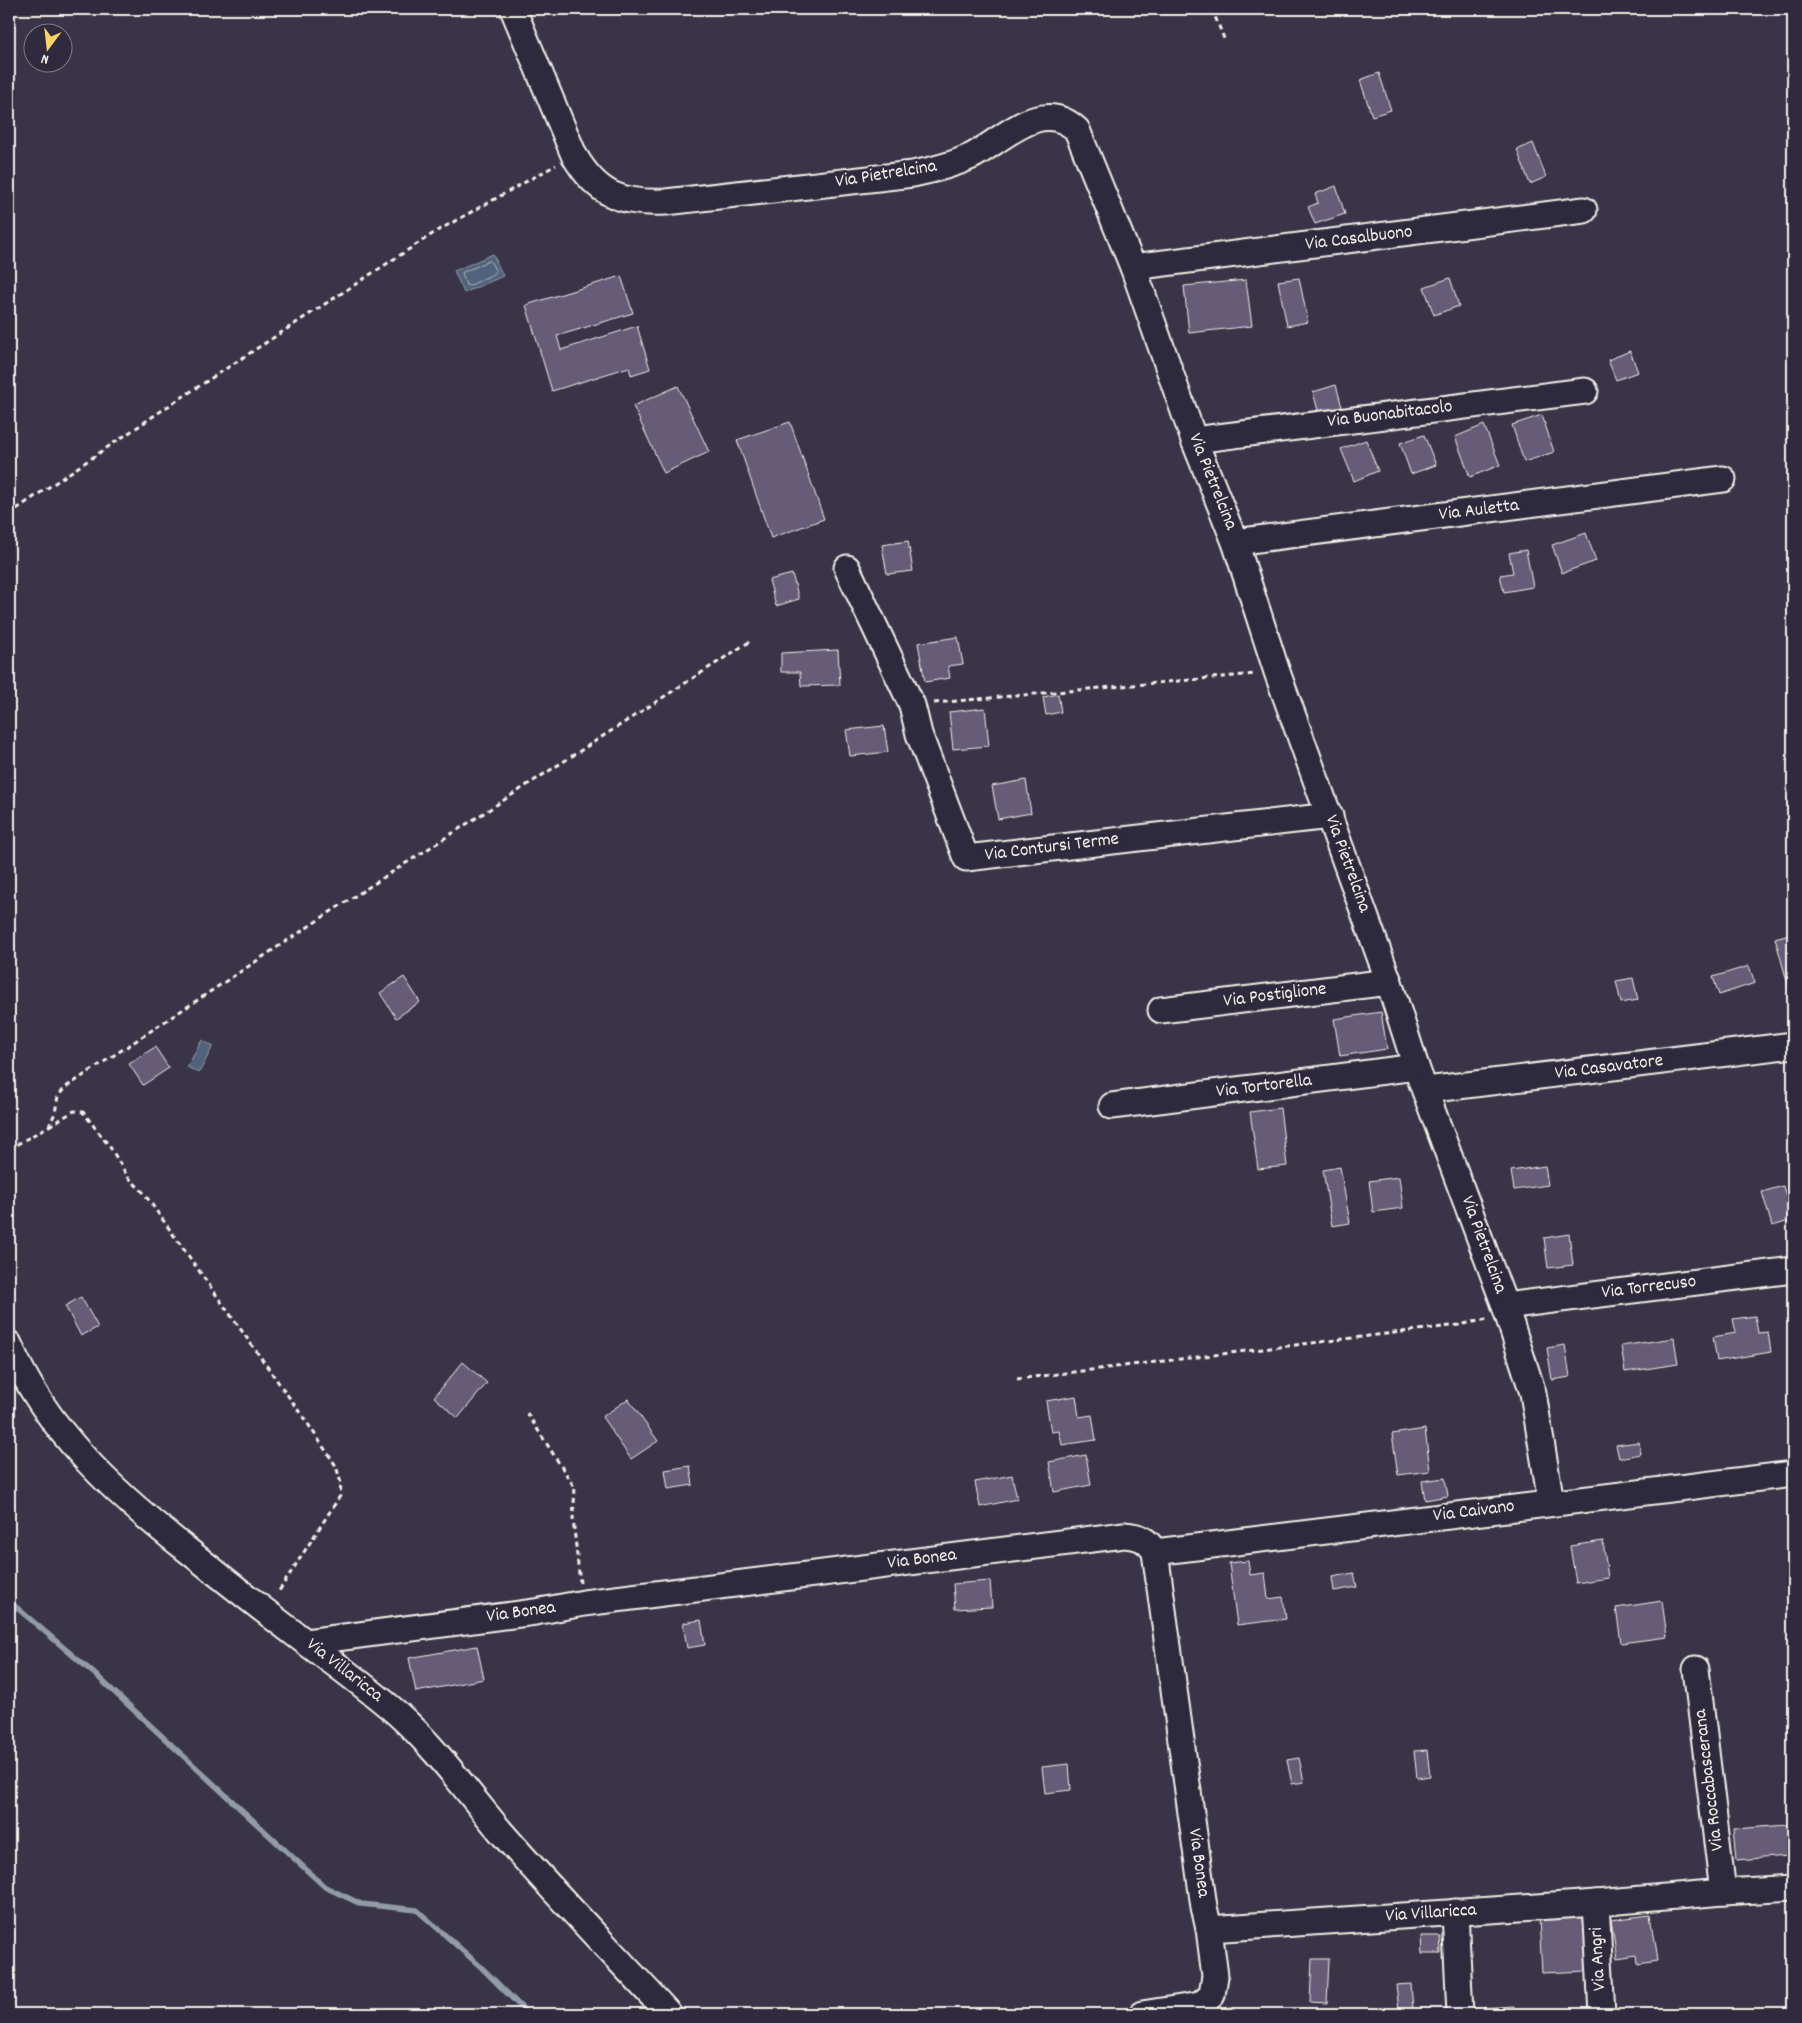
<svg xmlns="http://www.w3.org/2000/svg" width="1802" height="2023" font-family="Dekko,sans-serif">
  <rect width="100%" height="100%" fill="#3a3449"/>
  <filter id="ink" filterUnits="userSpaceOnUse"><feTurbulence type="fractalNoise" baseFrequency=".02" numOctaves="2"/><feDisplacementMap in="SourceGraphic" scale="10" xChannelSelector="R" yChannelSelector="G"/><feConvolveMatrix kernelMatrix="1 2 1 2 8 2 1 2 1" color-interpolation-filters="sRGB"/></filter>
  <g filter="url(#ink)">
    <g fill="#51647c" stroke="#929ca7">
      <path d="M493,254L503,276L464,293L454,271Z"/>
      <path d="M202,1040L213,1046L199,1073L187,1067Z"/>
    </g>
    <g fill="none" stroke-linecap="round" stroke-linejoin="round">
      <path stroke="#b3b9bd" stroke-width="1" d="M490,261L496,271L495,273L469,286L466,285L462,273Z"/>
      <path stroke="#929ca7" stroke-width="5.5" d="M9,1601L97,1676L325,1887L361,1904L417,1910L481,1967L528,2014"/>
    </g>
    <g fill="#665b77" stroke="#f4f1e8">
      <path d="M1379,73L1391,110L1372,116L1360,80Z"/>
      <path d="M1533,143L1546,177L1530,184L1517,150Z"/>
      <path d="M1336,186L1345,214L1315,224L1308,207L1318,203L1315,194Z"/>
      <path d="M621,276L633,313L557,336L561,350L637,326L650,369L631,375L629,367L552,391L526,305Z"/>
      <path d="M1299,278L1308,322L1287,326L1278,281Z"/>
      <path d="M1450,278L1459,306L1434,315L1424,287Z"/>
      <path d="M1246,280L1252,326L1189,333L1184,286Z"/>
      <path d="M1630,351L1638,372L1616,380L1608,360Z"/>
      <path d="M1336,385L1342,407L1319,414L1313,392Z"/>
      <path d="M678,386L709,452L664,473L633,406Z"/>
      <path d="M1542,415L1554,452L1524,462L1512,425Z"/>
      <path d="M790,422L824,519L771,538L737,440Z"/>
      <path d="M1484,425L1500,465L1470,477L1455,437Z"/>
      <path d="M1424,435L1436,465L1411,474L1400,443Z"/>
      <path d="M1366,440L1378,471L1354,481L1341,449Z"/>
      <path d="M1586,533L1596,561L1562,573L1552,545Z"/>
      <path d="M908,541L913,571L887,574L882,545Z"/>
      <path d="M1526,550L1533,587L1504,592L1500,575L1513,573L1509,553Z"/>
      <path d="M792,574L799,599L776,606L769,580Z"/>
      <path d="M958,637L963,664L948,666L950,678L925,682L918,643Z"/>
      <path d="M838,650L840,685L801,686L800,672H781V653Z"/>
      <path d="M1058,694L1061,712L1046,715L1043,697Z"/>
      <path d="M985,708L989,746L953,749L949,712Z"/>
      <path d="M884,726L888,752L850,756L846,730Z"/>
      <path d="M1026,780L1031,813L998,819L992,786Z"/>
      <path d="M1793,933V991L1790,992L1775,938Z"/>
      <path d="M1749,966L1755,983L1719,995L1713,977Z"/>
      <path d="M404,977L420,1002L396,1018L380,993Z"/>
      <path d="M1633,978L1638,1000L1621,1003L1616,981Z"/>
      <path d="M1381,1012L1387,1049L1340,1056L1334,1019Z"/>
      <path d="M155,1047L169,1068L143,1085L129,1064Z"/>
      <path d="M1280,1108L1287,1166L1258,1169L1250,1112Z"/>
      <path d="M1545,1166L1548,1185L1514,1190L1511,1171Z"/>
      <path d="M1340,1167L1350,1223L1332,1226L1323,1170Z"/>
      <path d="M1399,1177L1403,1208L1373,1212L1369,1181Z"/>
      <path d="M1783,1186L1793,1220L1772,1226L1762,1192Z"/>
      <path d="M1569,1234L1573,1265L1548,1268L1544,1238Z"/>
      <path d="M81,1297L98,1327L81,1336L65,1306Z"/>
      <path d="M1755,1316L1758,1333L1768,1332L1771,1352L1717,1361L1713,1337L1736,1333L1733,1319Z"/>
      <path d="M1674,1338L1678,1364L1625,1372L1621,1346Z"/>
      <path d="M1565,1345L1570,1377L1552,1380L1547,1348Z"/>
      <path d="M463,1362L487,1383L458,1418L434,1397Z"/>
      <path d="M1076,1396L1079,1417L1092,1415L1096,1440L1062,1445L1059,1431L1051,1432L1046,1401Z"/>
      <path d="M628,1399L658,1441L631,1459L602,1417Z"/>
      <path d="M1425,1429L1430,1471L1398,1475L1392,1434Z"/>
      <path d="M1639,1442L1641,1454L1619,1458L1616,1445Z"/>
      <path d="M1086,1455L1091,1485L1054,1492L1049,1462Z"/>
      <path d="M690,1466L693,1485L668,1489L665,1470Z"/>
      <path d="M1012,1475L1017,1499L980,1507L975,1482Z"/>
      <path d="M1445,1478L1448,1496L1425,1500L1422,1481Z"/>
      <path d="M1603,1541L1608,1578L1576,1583L1570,1546Z"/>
      <path d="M1248,1561L1250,1575L1265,1573L1268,1599L1283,1597L1286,1619L1237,1625L1229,1563Z"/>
      <path d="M1354,1573L1357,1587L1334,1591L1332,1577Z"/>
      <path d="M990,1581L992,1607L955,1609L953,1584Z"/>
      <path d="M1662,1601L1667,1637L1621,1643L1616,1608Z"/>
      <path d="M701,1620L705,1645L687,1648L683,1623Z"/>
      <path d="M477,1646L484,1679L416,1692L409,1658Z"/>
      <path d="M1427,1750L1430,1776L1417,1778L1414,1751Z"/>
      <path d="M1299,1758L1304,1782L1292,1784L1287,1760Z"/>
      <path d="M1069,1764L1071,1790L1045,1793L1042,1767Z"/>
      <path d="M1787,1825L1789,1856L1737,1860L1734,1829Z"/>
      <path d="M1650,1915L1657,1961L1638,1964L1637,1955L1617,1958L1611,1920Z"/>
      <path d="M1583,1916L1587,1971L1542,1973L1539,1918Z"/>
      <path d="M1421,1936H1440L1441,1954H1422Z"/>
      <path d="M1312,1959H1329L1327,2003L1310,2002Z"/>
      <path d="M1411,1984L1413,2009L1399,2010L1396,1985Z"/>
      <path d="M1514,2006V2014H1483L1482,2008Z"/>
    </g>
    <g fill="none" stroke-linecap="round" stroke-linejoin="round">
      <defs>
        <g id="minor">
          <path d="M513,9L574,155C597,195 621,204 666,202L913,174C933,170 953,165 972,156C1003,140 1042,96 1077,130L1133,267L1194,440L1235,542L1277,672L1389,982L1416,1067L1505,1306L1533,1393L1551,1502"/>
          <path d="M1133,267L1584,210"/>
          <path d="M1194,440L1585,391"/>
          <path d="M1235,542L1723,479"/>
          <path d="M847,568L912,705L919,734L966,858L1330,816"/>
          <path d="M1161,1010L1389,982"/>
          <path d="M1426,1090L1793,1045"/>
          <path d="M1112,1106L1416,1067"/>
          <path d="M1505,1306L1793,1270"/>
          <path d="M9,1344C46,1432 118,1496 191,1553C230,1584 268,1614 308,1644C338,1666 369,1689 398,1714C437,1749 467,1792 501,1832C555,1894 613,1953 669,2014"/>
          <path d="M1155,1552L1793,1474"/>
          <path d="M306,1642L535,1612L584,1603L1124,1535C1139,1536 1147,1539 1155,1552L1204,1907L1209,1929"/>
          <path d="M1696,1669L1723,1892"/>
          <path d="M1596,1903L1602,2014"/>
          <path d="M1455,1912L1460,2014"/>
          <path d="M1142,2014L1200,2005L1212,1995L1215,1976L1209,1929L1596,1903L1723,1892L1793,1888"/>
        </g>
      </defs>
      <use href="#minor" stroke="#f4f1e8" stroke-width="29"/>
      <g stroke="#f4f1e8" stroke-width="3" stroke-dasharray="5 4" stroke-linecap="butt">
        <path d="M1212,9L1225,41"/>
        <path d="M9,514L164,409L437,231L556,165"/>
        <path d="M934,703L1256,674"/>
        <path d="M49,1126L74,1111L83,1112L110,1147L128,1177L143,1192L308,1424L336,1466L341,1483L340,1496L277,1594"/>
        <path d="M9,1149L49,1126L55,1113L58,1096L66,1087L341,905L749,642"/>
        <path d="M1017,1379L1459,1325L1488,1319"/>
        <path d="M527,1413L575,1488L573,1519L580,1583"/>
      </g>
      <use href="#minor" stroke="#2f2a3d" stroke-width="25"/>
    </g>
  </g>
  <g text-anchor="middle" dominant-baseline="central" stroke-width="4.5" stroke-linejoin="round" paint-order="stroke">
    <g font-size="19" fill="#f4f1e8" stroke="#2f2a3d">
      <text transform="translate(886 175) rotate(-9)">Via Pietrelcina</text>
      <text transform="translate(1359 239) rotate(-7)">Via Casalbuono</text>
      <text transform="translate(1390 415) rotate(-7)">Via Buonabitacolo</text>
      <text transform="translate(1212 482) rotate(68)">Via Pietrelcina</text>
      <text transform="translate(1479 511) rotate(-7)">Via Auletta</text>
      <text transform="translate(1052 848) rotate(-7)">Via Contursi Terme</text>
      <text transform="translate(1347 864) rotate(70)">Via Pietrelcina</text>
      <text transform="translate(1275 996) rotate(-7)">Via Postiglione</text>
      <text transform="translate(1609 1068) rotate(-7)">Via Casavatore</text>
      <text transform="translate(1264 1087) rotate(-7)">Via Tortorella</text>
      <text transform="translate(1483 1245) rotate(70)">Via Pietrelcina</text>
      <text transform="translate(1649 1288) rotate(-7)">Via Torrecuso</text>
      <text transform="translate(1474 1512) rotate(-7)">Via Caivano</text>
      <text transform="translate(922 1560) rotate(-7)">Via Bonea</text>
      <text transform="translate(521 1613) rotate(-8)">Via Bonea</text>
      <text transform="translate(344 1671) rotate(38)">Via Villaricca</text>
      <text transform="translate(1710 1780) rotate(-97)">Via Roccabascerana</text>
      <text transform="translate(1198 1863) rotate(82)">Via Bonea</text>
      <text transform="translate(1431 1914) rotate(-4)">Via Villaricca</text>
      <text transform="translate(1599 1959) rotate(-93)">Via Angri</text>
    </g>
  </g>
  <rect width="1802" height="2023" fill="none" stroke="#2f2a3d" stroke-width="30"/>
  <rect x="15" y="15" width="1772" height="1993" fill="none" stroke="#f4f1e8" stroke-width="2" filter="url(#ink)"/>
  <g transform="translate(48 48) rotate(195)"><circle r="24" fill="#2f2a3d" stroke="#7e7a81"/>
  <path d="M0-4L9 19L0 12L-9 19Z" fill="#ffd166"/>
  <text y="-8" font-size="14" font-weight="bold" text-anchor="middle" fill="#f4f1e8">N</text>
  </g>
</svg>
